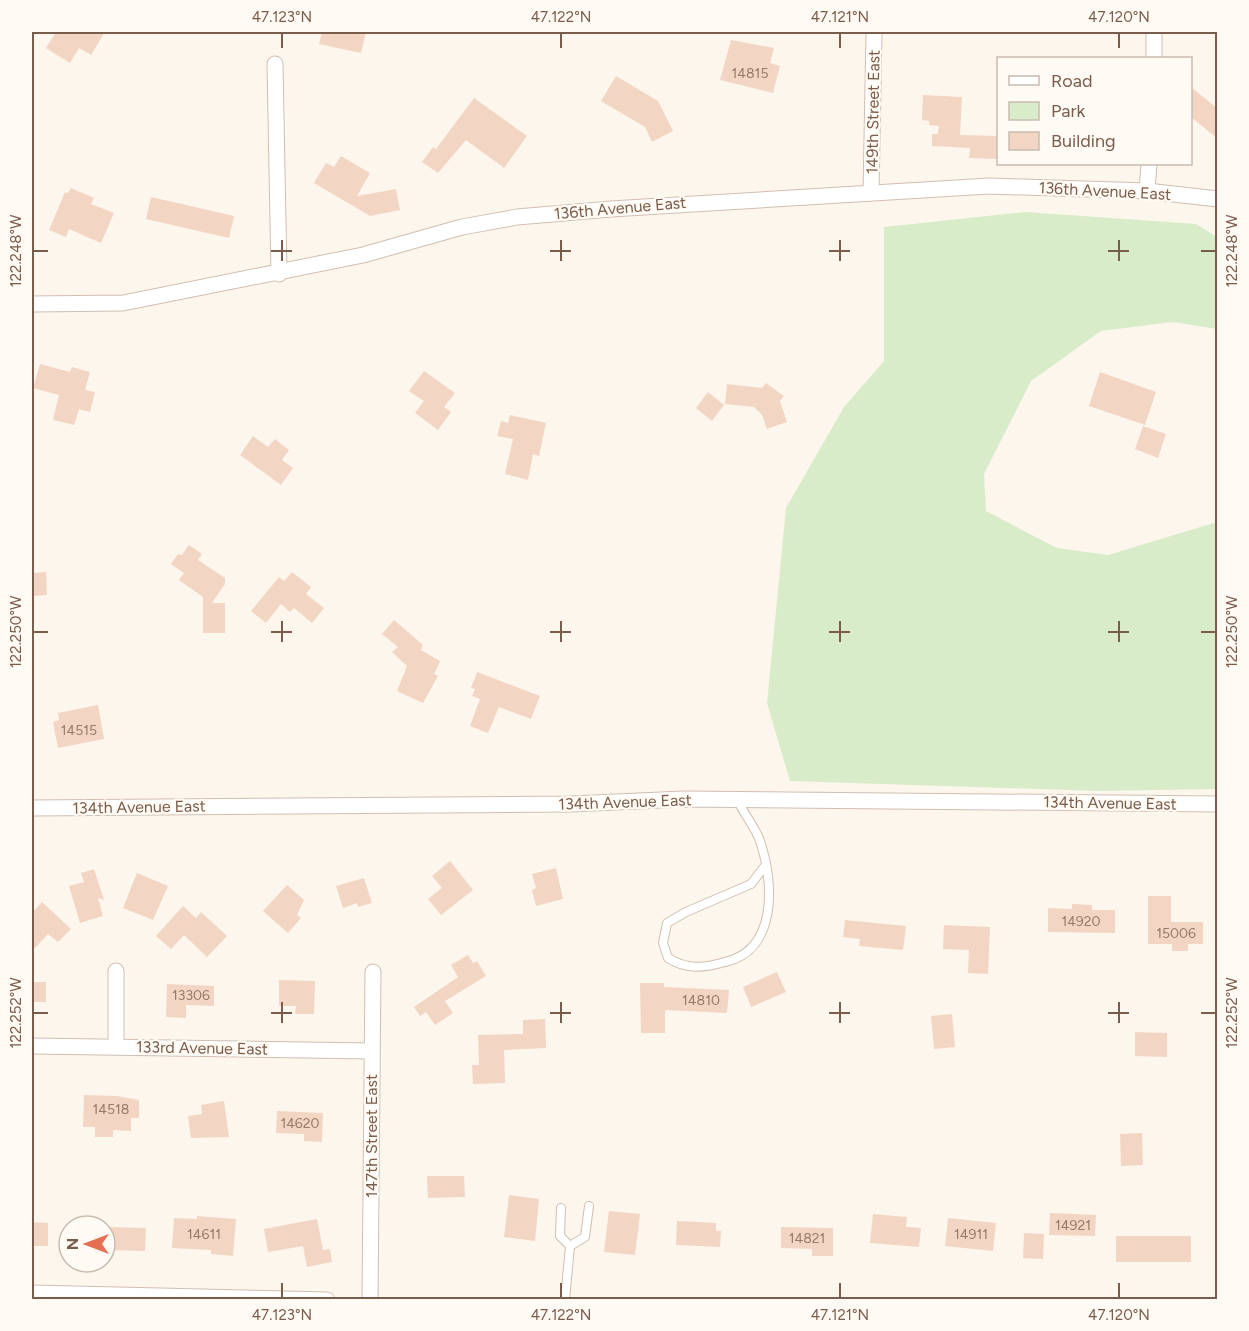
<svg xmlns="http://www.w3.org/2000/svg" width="1249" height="1331" font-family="Figtree,sans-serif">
  <rect width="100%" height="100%" fill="#fdf6ec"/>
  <path fill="#d8ecc9" d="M1026,212L1196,224L1217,237V329L1173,322L1101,331L1031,381L984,474L986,511L1057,548L1108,555L1217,522V789L1097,791L790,781L767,703L786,508L844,407L884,361V227Z"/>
  <g fill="#f3d5c3">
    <path d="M56,32H105L91,55L79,48L70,63L46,48Z"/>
    <path d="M322,32H366L361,53L319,44Z"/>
    <path d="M731,40L774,48L770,63L780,66L773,93L720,80Z"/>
    <path d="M616,76L658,101L673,131L652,142L645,127L601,101Z"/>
    <path d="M1191,87L1218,109V139L1191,117Z"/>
    <path d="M923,95L962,97L960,135L999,136V159L969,158L970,148L932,146V134H938L939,126L929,125V121L922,120Z"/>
    <path d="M474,98L527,136L504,168L466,140L438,173L422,162L433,147L436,149Z"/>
    <path d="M341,156L370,173L357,196L396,189L400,210L370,216L314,183L326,163L334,167Z"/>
    <path d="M71,188L94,198L91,204L114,213L101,243L69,229L66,237L49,230L65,192L68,193Z"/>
    <path d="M151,197L234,216L229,238L146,219Z"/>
    <path d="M40,364L70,372L72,367L90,372L85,390L95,392L90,412L79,409L74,425L53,420L59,395L33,388Z"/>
    <path d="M424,371L455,393L444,407L451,412L438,430L415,413L424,401L409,391Z"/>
    <path d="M1100,372L1156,392L1145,425L1089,406Z"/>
    <path d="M766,383L784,396L780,401L787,422L767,429L762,415L754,407L725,404L727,384L762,388Z"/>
    <path d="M708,392L724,405L712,421L696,408Z"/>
    <path d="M510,415L546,423L539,456L533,454L528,480L505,474L513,439L497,436L501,421L508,423Z"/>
    <path d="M1143,426L1166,434L1158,458L1135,449Z"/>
    <path d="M253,436L268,447L275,439L289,450L282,460L293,468L281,485L240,455Z"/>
    <path d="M189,545L202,554L198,560L225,578V584L212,603H225V633H203V597L179,580L184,573L171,564L178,554L182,555Z"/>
    <path d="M46,572L47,595L32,596V573Z"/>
    <path d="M292,572L311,587L306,594L324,608L312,623L294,608L290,612L281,604L266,623L251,611L279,577L284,581Z"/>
    <path d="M394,620L423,645L421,650L440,661L434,674L438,676L423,703L397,691L407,666L392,652L398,647L382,634Z"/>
    <path d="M477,672L540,696L531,719L499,707L488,733L470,726L480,699L472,696L475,689L471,688Z"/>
    <path d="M98,705L104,739L58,748L53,722L59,720L58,713Z"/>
    <path d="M450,861L473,890L441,915L428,899L442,888L432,876Z"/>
    <path d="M556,868L563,899L536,906L532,890L536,888L532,874Z"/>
    <path d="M94,869L104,900L98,898L103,916L80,923L69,886L84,882L81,873Z"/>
    <path d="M137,873L168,886L153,920L123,908Z"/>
    <path d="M364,878L372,903L358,907L357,903L343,908L336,886Z"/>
    <path d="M287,885L304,900L297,915L301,918L288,933L263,911Z"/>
    <path d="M1148,896H1171V922H1203V944H1188V951H1172V944H1148Z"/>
    <path d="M42,902L71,929L58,942L48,934L32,951V913Z"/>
    <path d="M1072,904L1092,905V910H1115V933L1048,932V908L1072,909Z"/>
    <path d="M183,906L196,918L201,912L227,936L207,957L184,935L171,949L156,936Z"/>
    <path d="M845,920L906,926L903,950L859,946L860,939L843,937Z"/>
    <path d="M944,925L990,927L988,974L968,973L969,950L943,949Z"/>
    <path d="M468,955L473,963L477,961L486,976L445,1001L453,1013L435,1025L426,1012L420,1016L414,1007L458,977L451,965Z"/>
    <path d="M777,972L786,992L751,1007L743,987Z"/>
    <path d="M279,980L315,981L314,1014H295L296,1006H279Z"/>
    <rect x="32" y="982" width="14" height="20"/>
    <path d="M640,983H664V987L729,990L727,1013L665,1010V1033H641Z"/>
    <path d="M167,984L214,986V1006L186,1005V1018L166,1017Z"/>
    <path d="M952,1014L955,1047L934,1049L931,1016Z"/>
    <path d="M545,1019L546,1048L504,1050L505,1083L473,1084L472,1065H479L478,1035L523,1034V1020Z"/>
    <path d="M1135,1032L1167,1033V1057L1135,1056Z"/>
    <path d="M84,1095L117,1096L139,1100V1118H131V1131L113,1130V1137H95V1127H83Z"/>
    <path d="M224,1101L229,1137L191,1138L188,1116L202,1114L201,1105Z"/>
    <path d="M277,1111L323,1113L322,1142L304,1141V1134L276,1133Z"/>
    <path d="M1142,1133L1143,1165L1121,1166L1120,1134Z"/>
    <path d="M427,1176H464L465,1197L428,1198Z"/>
    <path d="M509,1195L539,1199L535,1241L504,1237Z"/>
    <path d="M609,1211L640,1214L635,1255L604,1252Z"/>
    <path d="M1050,1213L1096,1215L1095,1236L1049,1235Z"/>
    <path d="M873,1214L907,1217L906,1227L921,1228L919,1247L870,1243Z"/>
    <path d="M197,1216L236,1219L233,1256L211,1254V1250L172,1248L174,1218L197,1219Z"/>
    <path d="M948,1218L996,1223L993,1251L945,1246Z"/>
    <path d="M317,1219L323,1250L330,1249L332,1262L307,1267L303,1246L268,1252L264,1229Z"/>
    <path d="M677,1221L716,1223V1231H721L720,1247L676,1245Z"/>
    <path d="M32,1222L48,1223V1246H32Z"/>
    <path d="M105,1227L146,1228L145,1251L105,1250Z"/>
    <path d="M781,1227L833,1228V1256H812V1249L781,1248Z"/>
    <path d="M1024,1233L1044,1234L1043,1259L1023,1258Z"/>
    <rect x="1116" y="1236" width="75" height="26"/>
  </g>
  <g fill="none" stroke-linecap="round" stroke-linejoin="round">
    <defs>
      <g id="lane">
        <path d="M738,800C743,814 755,826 760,841C774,882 778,950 725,962C704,968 687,970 668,958L663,943L667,923L686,912L751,884L765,866"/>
        <path d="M561,1208L560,1236L570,1246L565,1300"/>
        <path d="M570,1246L585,1237L589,1206"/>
      </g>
      <g id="street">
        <path d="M1154,58V32"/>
        <path d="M275,64L279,274"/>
        <path d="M1147,191L1149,164"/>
        <path d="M871,193L874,32"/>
        <path d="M32,304L123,303L363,255L462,227L517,217L611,209L989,186L1147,191L1218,199"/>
        <path d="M32,808L571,804L683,799L1218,804"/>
        <path d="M32,1046L372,1051"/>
        <path d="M116,1047V971"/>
        <path d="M32,1293L327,1300"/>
        <path d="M370,1300L373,972"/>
      </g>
    </defs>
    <use href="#lane" stroke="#d1beb0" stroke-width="10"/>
    <use href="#street" stroke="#d1beb0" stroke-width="17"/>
    <use href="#lane" stroke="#fff" stroke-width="8"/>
    <use href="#street" stroke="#fff" stroke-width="15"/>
  </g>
  <path fill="none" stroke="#7a5c4d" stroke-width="2" d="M282,33V48M561,33V48M840,33V48M1119,33V48M282,240V261M561,240V261M840,240V261M1119,240V261M33,251H48M271,251H292M550,251H571M829,251H850M1108,251H1129M1201,251H1216M282,621V642M561,621V642M840,621V642M1119,621V642M33,632H48M271,632H292M550,632H571M829,632H850M1108,632H1129M1201,632H1216M282,1002V1023M561,1002V1023M840,1002V1023M1119,1002V1023M33,1013H48M271,1013H292M550,1013H571M829,1013H850M1108,1013H1129M1201,1013H1216M282,1283V1298M561,1283V1298M840,1283V1298M1119,1283V1298"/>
  <g text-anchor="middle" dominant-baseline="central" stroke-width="4.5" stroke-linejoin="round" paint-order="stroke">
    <g font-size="14" fill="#987a6a">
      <text x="750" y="73">14815</text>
      <text x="79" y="730">14515</text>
      <text x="1081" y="921">14920</text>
      <text x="1176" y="933">15006</text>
      <text x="191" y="995">13306</text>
      <text x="701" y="1000">14810</text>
      <text x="111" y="1109">14518</text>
      <text x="300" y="1123">14620</text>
      <text x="1073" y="1225">14921</text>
      <text x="204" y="1234">14611</text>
      <text x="971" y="1234">14911</text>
      <text x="807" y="1238">14821</text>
    </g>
    <g font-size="16" fill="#7a5c4d" stroke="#fffaf3">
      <text transform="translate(873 112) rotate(-89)">149th Street East</text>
      <text transform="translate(1105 191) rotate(3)">136th Avenue East</text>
      <text transform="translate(620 208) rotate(-5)">136th Avenue East</text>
      <text transform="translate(625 802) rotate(-2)">134th Avenue East</text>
      <text transform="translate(1110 803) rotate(1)">134th Avenue East</text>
      <text transform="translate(139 807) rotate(-1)">134th Avenue East</text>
      <text transform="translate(202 1048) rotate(1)">133rd Avenue East</text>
      <text transform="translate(371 1136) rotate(-90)">147th Street East</text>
    </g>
  </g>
  <rect width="1249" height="1331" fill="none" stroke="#fffaf3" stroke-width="66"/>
  <rect x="997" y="57" width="195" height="108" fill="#fffaf3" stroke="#cabbb1" stroke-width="1.5"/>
  <rect x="1009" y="76" width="30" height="9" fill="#ffffff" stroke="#cabbb1" stroke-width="1.5"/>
  <text x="1051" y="87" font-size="18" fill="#7a5c4d">Road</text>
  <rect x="1009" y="102" width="30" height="18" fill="#d8ecc9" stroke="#cabbb1" stroke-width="1.5"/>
  <text x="1051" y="117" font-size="18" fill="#7a5c4d">Park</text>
  <rect x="1009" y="132" width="30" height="18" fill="#f3d5c3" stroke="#cabbb1" stroke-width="1.5"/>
  <text x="1051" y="147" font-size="18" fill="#7a5c4d">Building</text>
  <g transform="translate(87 1244) rotate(270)"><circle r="28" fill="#fffaf3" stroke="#cabbb1" stroke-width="1.5"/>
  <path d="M0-4.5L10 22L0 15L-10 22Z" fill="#e76f51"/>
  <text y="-9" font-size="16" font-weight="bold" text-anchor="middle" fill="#7a5c4d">N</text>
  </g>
  <rect x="33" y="33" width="1183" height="1265" fill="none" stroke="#7a5c4d" stroke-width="2"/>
  <g font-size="15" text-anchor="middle" fill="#7a5c4d">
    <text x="282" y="22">47.123°N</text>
    <text x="561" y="22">47.122°N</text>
    <text x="840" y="22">47.121°N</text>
    <text x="1119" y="22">47.120°N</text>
    <text transform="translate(1232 251) rotate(-90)" y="5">122.248°W</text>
    <text transform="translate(16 251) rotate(-90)" y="5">122.248°W</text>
    <text transform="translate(1232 632) rotate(-90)" y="5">122.250°W</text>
    <text transform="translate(16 632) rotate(-90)" y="5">122.250°W</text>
    <text transform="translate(1232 1013) rotate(-90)" y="5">122.252°W</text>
    <text transform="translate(16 1013) rotate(-90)" y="5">122.252°W</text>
    <text x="282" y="1320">47.123°N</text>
    <text x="561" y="1320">47.122°N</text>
    <text x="840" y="1320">47.121°N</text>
    <text x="1119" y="1320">47.120°N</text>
  </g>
</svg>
